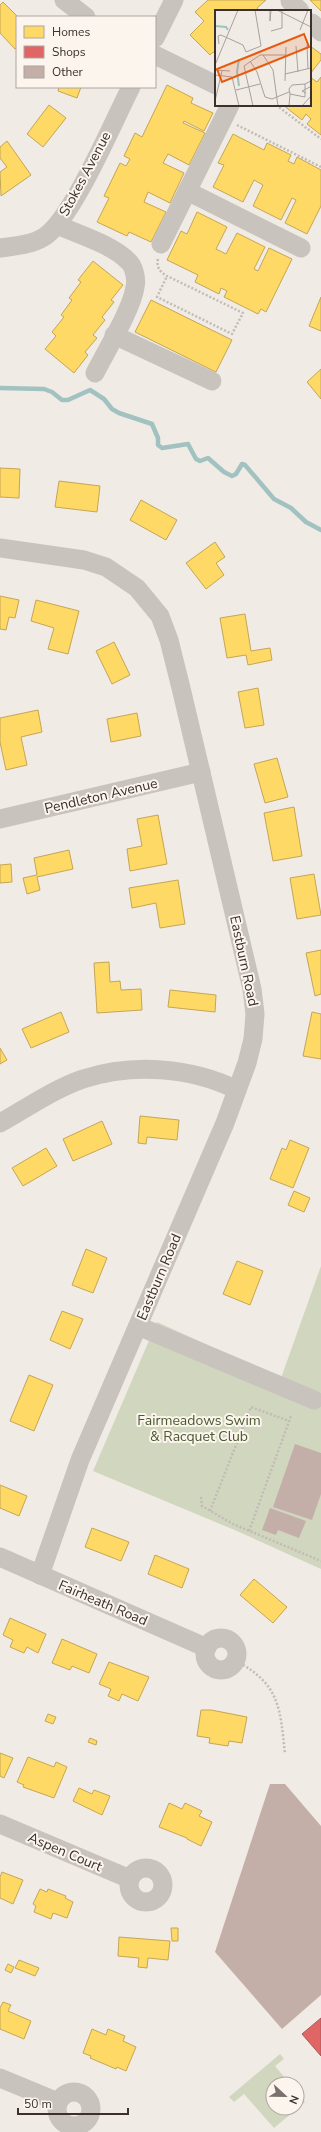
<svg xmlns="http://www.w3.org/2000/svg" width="321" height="2132" font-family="'Nunito Sans',sans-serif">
  <rect width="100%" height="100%" fill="#f0ebe5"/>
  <g fill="#d1d6bf">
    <path d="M321,1266V1569L237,1531L93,1471L157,1322L281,1378Z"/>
    <path d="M280,2054L284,2059L275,2066L290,2084H273V2108H297V2093L305,2102L274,2128L244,2094L234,2102L229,2097Z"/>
  </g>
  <g fill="#ffd966" stroke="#c4a654">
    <path d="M208,0H266L257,8L260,11H216V54L213,52L210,55L190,35L204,21L195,12Z"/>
    <path d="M310,0H321V11Z"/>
    <path d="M3,2L18,17L17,47L15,49L0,33V5Z"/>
    <path d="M310,46L321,54V60L310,74Z"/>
    <path d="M310,77L317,82L321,77V135L307,124L311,119L306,114L302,120L283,105H310Z"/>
    <path d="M167,85L193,98L191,103L213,113L204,131L184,121L183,123L205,133L189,165L168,154L163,163L184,173L170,203L148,192L144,202L166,212L151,242L129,232L127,236L97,222L109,198L104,196L120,163L126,166L130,159L124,156L135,133L142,137Z"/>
    <path d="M59,87H81L77,98L58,91Z"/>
    <path d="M49,105L66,118L43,147L27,134Z"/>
    <path d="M233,134L264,150L267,143L291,155L288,161L294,164L297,157L321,170V206L307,234L285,223L296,200L292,198L281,220L253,206L263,185L254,180L243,202L213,187L224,165L218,163Z"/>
    <path d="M7,141L31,175L1,196L0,172L7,167L0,158V147Z"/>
    <path d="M197,212L227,227L216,249L226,254L237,233L265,247L254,269L258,271L269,248L292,259L266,312L261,309L258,314L224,297L227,291L221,288L219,294L195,282L198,275L167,260L181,231L187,234Z"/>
    <path d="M93,261L123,285L111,300L114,302L102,317L105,320L93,335L97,338L85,352L88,355L74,373L45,349L56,336L52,332L64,317L61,315L72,300L69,298L81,282L78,280Z"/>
    <path d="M321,297V331L309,326Z"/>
    <path d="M151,300L232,340L216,372L135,332Z"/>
    <path d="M321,369V399L307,382Z"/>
    <path d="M0,468L20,469L19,498L0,497Z"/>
    <path d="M59,481L100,486L97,512L55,507Z"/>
    <path d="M141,500L177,520L166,540L130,520Z"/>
    <path d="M215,542L225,557L216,563L224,575L206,589L186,563Z"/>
    <path d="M0,596L19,600L15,618L9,617L6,630L0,629Z"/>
    <path d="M36,600L79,611L68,654L48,649L54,628L31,621Z"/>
    <path d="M245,614L251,651L270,648L272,660L248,665L246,655L227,658L220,618Z"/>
    <path d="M114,642L130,675L112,684L96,651Z"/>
    <path d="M258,688L264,725L245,728L238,692Z"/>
    <path d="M38,710L42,732L21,737L27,765L6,770L0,742V718Z"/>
    <path d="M137,713L141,736L111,742L107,719Z"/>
    <path d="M277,758L288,797L265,803L254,764Z"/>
    <path d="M294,807L302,856L273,861L264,813Z"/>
    <path d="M158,815L167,864L130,871L127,849L142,846L137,819Z"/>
    <path d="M69,850L73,869L37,877L40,890L27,894L23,878L37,875L34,858Z"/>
    <path d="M11,864L12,882L0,883V865Z"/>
    <path d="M314,874L321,915L297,919L290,878Z"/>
    <path d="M178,880L185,924L160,928L156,903L132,908L129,888Z"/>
    <path d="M321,950V994L315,996L306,953Z"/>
    <path d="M109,962L110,982L120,981L121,990L141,989L142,1010L97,1013L94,963Z"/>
    <path d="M170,990L216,995L215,1012L168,1007Z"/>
    <path d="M61,1012L69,1032L31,1048L22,1029Z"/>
    <path d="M312,1012L321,1014V1059L303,1056Z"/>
    <path d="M0,1048L7,1060L0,1064Z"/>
    <path d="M140,1116L179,1120L177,1140L147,1137L146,1144L138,1143Z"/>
    <path d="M102,1121L112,1144L73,1161L63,1139Z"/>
    <path d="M290,1140L309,1148L293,1188L270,1179L282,1148L286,1150Z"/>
    <path d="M46,1148L57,1166L23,1186L12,1168Z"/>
    <path d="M294,1191L310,1198L304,1212L288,1205Z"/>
    <path d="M86,1249L107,1258L93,1293L72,1285Z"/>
    <path d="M237,1261L263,1271L250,1305L223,1294Z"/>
    <path d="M62,1311L83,1319L70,1349L50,1340Z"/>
    <path d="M29,1375L53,1385L34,1431L10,1421Z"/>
    <path d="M0,1485L27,1496L19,1516L0,1508Z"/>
    <path d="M92,1528L129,1542L121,1561L85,1547Z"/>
    <path d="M155,1555L189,1569L182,1588L148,1574Z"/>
    <path d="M254,1579L287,1607L273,1623L240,1595Z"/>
    <path d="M10,1618L46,1634L38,1653L27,1647L24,1653L10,1647L13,1640L3,1635Z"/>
    <path d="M62,1639L97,1654L89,1673L72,1666L70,1670L52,1663Z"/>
    <path d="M109,1662L149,1677L138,1701L122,1694L119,1701L108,1696L111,1689L99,1684Z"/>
    <path d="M201,1710H211L247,1717L242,1743L229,1741L228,1746L209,1743L210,1738L197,1736Z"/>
    <path d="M48,1714L56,1717L53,1724L45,1721Z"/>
    <path d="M90,1738L97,1741L96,1745L88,1742Z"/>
    <path d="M0,1753L13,1758L4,1778L0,1776Z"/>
    <path d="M28,1757L54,1767L56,1762L67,1767L54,1798L23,1787L24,1785L17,1782Z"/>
    <path d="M79,1788L92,1794L94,1790L110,1796L102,1815L73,1801Z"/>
    <path d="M169,1803L182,1809L185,1803L202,1811L199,1816L212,1822L201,1846L187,1839V1838L159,1827Z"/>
    <path d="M2,1872L23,1880L13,1904L0,1898V1877Z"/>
    <path d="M40,1889L47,1892L48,1889L66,1896L65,1898L73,1902L67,1918L53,1913L51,1919L34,1912L36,1906L33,1904Z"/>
    <path d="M171,1928H178V1941H172Z"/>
    <path d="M119,1937L170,1941L168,1960L148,1958L147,1968L138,1967L139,1958L118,1956Z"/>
    <path d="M19,1960L39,1968L35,1976L15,1968Z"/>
    <path d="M8,1964L14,1967L11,1973L5,1970Z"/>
    <path d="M3,2002L11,2005L8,2011L31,2021L24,2039L0,2029V2008Z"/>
    <path d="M92,2029L106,2035L108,2029L125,2036L123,2041L136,2047L126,2071L117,2067L116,2069L90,2058L91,2056L83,2053Z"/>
  </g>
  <path fill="#e06666" stroke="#ae5654" d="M321,2018V2056L302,2034Z"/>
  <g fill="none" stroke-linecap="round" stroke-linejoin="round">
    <path stroke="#a1c2c1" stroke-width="4.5" d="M0,388L44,389L52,392L62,400H68L90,390L104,399L112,409L119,413L152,424L158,438V445L162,448L188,444L196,459L200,461L208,458L224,472L232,476L236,474L242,464L245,465L274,499L291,508L306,522L321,530"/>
  </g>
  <g fill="#c3afa7">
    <path d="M295,1444L321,1453V1494L312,1520L273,1507Z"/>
    <path d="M270,1508L306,1521L299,1538L278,1530L276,1535L262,1530Z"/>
    <path d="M270,1784H285L321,1826V1995L282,2029L215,1952Z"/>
  </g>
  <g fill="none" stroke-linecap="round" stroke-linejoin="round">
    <g stroke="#c2bbb6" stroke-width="2.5" stroke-dasharray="2 2" stroke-linecap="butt">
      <path d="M276,105L321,139"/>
      <path d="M237,125L321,167"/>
      <path d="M158,259C156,267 160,272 167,276L243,313L232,334L157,297L167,276"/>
      <path d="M201,1497L202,1506L233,1524L321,1561"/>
      <path d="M210,1511L251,1407L289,1421"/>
      <path d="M249,1531L291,1416"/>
      <path d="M236,1661C280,1684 280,1708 285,1754"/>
    </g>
    <g stroke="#c9c3be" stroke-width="19">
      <path d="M64,0L86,17"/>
      <path d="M290,1L300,11"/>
      <path d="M312,23L321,32"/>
      <path d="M155,38L174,0"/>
      <path d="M155,55L216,85"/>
      <path d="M187,191L301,248"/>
      <path d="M57,225C78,234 113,245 128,261C134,266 137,279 135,287C132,309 106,351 95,373"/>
      <path d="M161,244L230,105"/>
      <path d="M0,248C15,246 31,245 44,237C72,220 114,120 131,87"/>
      <path d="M114,335L212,381"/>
      <path d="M0,548L84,560L106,567L137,588L160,616L169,640L181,688L252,989L255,1014L253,1039L247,1063L225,1123L80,1460L40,1575"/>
      <path d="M0,819L201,772"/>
      <path d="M0,1123C27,1108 54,1089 83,1079C133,1063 191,1067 237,1090"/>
      <path d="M138,1326L314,1400"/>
      <path d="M0,1557L207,1648"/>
      <circle cx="221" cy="1654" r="16"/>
      <path d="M0,1824L130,1879"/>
      <circle cx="146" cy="1885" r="17"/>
      <path d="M0,2078L58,2102"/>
      <circle cx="74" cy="2109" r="17"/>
    </g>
  </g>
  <g text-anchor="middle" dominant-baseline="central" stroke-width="4" stroke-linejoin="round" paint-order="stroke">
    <g font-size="14" fill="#3b302b" stroke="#fbf5ee">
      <text transform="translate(85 174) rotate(-62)">Stokes Avenue</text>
      <text transform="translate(101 796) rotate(-13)">Pendleton Avenue</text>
      <text transform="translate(244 961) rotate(78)">Eastburn Road</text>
      <text transform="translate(159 1277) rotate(-67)">Eastburn Road</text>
      <text transform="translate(103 1603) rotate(23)">Fairheath Road</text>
      <text transform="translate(65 1852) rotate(23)">Aspen Court</text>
    </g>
    <g font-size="14" fill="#4a5a2e" stroke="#fbf5ee">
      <text x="199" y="1420">Fairmeadows Swim<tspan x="199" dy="16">&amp; Racquet Club</tspan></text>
    </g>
  </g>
  <g transform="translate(215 10)">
    <rect width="96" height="96" fill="#f0ebe5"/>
    <path fill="none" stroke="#a1c2c1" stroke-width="2" d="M0,16L11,17L13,20M24,49L22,62L24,76"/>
    <path fill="none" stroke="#a8a09b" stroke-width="1" d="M55,0V11L56,0M62,0L96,17M85,20L93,0M56,21L67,18V0M4,34L3,26L6,25L28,35L31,42L46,36L40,0M92,35L93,59M81,36L83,62M48,45L58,60L63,96M35,51L42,62L50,87L57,89L74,82M0,55L23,0M0,60L15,61M70,64L96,58M0,65L17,67L24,96M70,71L71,37M90,74L77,75L74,79L75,84L90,87V74L96,71M21,80L45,74M91,83L87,81L95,77M0,91L7,61M38,96L29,56L45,45H71M74,96L75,84M87,96L96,86"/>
    <path fill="#e8590c" fill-opacity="0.15" stroke="#e8590c" stroke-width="2" d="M89,24L94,37L7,72L2,59Z"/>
    <rect width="96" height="96" fill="none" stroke="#3b302b" stroke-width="2"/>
  </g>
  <rect x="16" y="16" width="140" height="72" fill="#fbf5ee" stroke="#aea6a0"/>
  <rect x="24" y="26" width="20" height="12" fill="#ffd966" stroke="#aea6a0"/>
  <text x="52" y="36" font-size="12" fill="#3b302b">Homes</text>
  <rect x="24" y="46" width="20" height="12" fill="#e06666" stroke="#aea6a0"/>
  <text x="52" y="56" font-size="12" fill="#3b302b">Shops</text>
  <rect x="24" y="66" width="20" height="12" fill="#c3afa7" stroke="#aea6a0"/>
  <text x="52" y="76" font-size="12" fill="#3b302b">Other</text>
  <g transform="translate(285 2096) rotate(112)"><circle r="19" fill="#fbf5ee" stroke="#aea6a0"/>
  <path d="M0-3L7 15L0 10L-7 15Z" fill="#7a716c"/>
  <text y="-6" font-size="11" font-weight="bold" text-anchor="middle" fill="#3b302b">N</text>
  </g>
  <path d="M18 2108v6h110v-6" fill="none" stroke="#3b302b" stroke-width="2"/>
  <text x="24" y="2108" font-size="12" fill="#3b302b" stroke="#fbf5ee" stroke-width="3" paint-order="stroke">50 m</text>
</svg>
